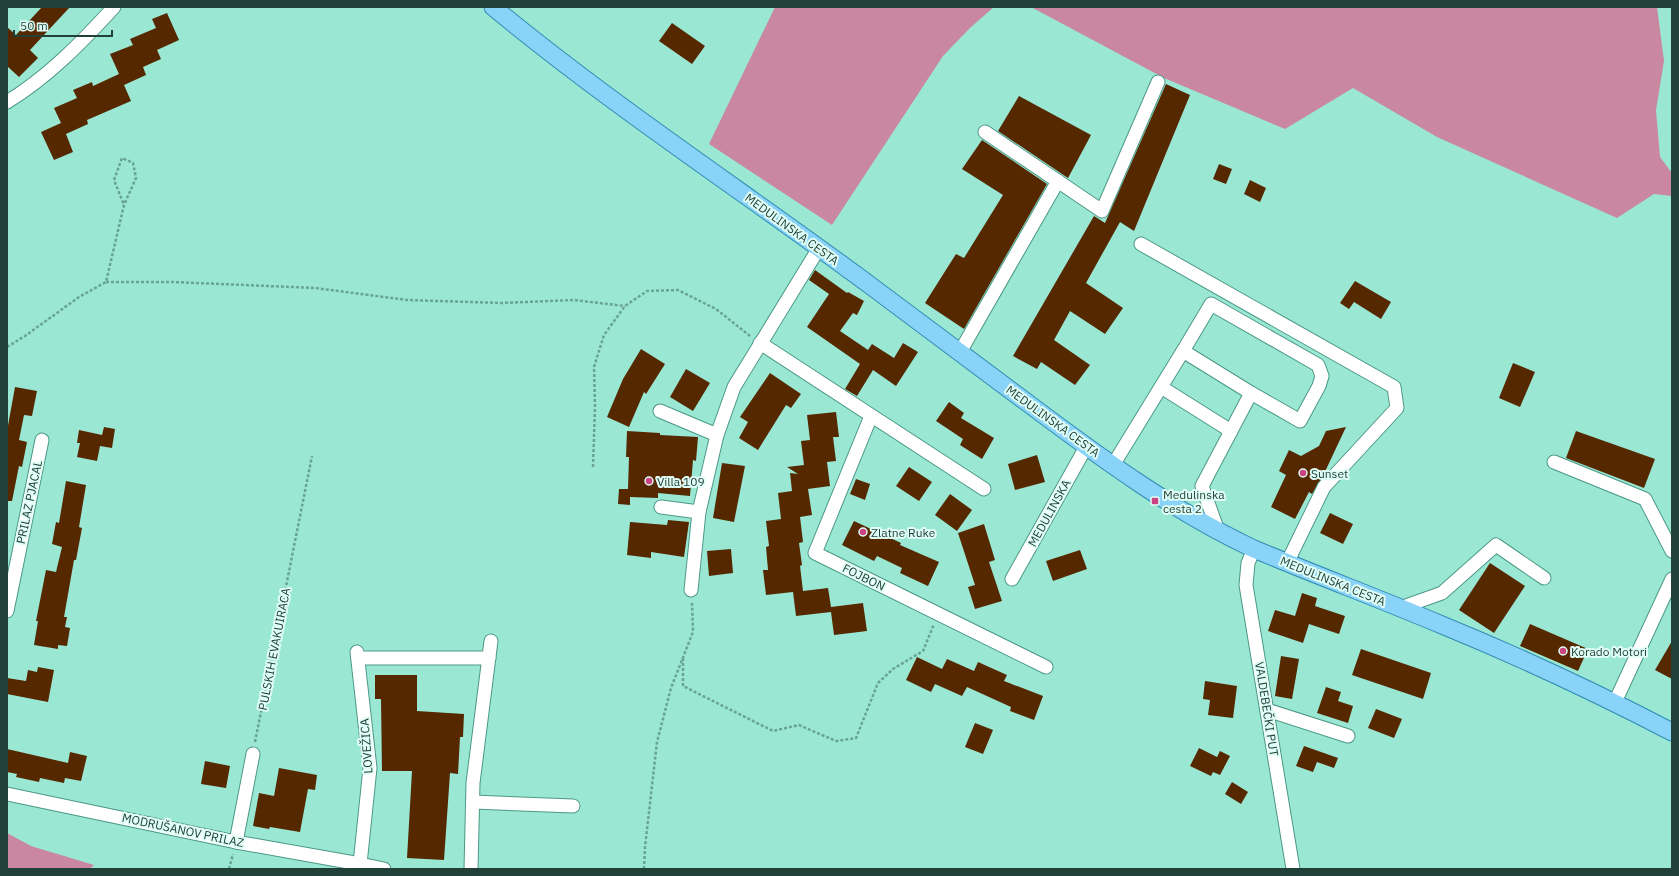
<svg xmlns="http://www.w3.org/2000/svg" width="1679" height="876" font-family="'IBM Plex Sans',sans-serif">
  <rect width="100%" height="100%" fill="#9ae8d4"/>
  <g fill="#c9889f">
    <path d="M775,7H994L970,28L943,56L832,225L709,144Z"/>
    <path d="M1031,7H1657L1664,61L1656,110L1660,157L1672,173V196L1654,194L1617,218L1437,137L1353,88L1285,129L1164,78Z"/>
    <path d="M7,833L31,846L94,865L90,869H7Z"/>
  </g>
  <g fill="#562800">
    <path d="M42,7H70L30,50L38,58L19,77L7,66V27L16,35Z"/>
    <path d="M167,13L179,40L157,50L161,59L143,67L146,75L124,85L131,101L87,120L88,124L66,134L73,152L54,160L41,132L61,123L54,108L77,98L73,90L92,82L93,86L119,74L110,54L133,45L130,39L156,28L152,19Z"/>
    <path d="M672,23L705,46L692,64L659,41Z"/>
    <path d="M1166,84L1190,95L1134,231L1120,222L1086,283L1123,308L1105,334L1070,311L1054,340L1090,365L1075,385L1041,362L1037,369L1013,356L1094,216L1105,223Z"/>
    <path d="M1019,96L1091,135L1068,178L998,131Z"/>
    <path d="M982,140L1047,184L964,329L925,303L956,254L964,258L1003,195L962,169Z"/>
    <path d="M1219,164L1232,169L1226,184L1213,179Z"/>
    <path d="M1250,180L1266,188L1260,202L1244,194Z"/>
    <path d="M815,270L847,293L848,292L864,301L857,315L853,313L840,331L868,350L872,344L894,358L903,343L918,352L896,386L873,370L857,396L845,389L860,364L807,327L829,294L809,280Z"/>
    <path d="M1355,281L1391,302L1381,319L1354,302L1349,309L1340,303Z"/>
    <path d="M641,349L665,364L646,394L644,392L629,427L607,417L623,379Z"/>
    <path d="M1513,363L1535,372L1520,407L1499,398Z"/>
    <path d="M686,369L710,383L693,411L670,397Z"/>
    <path d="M770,373L801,394L791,408L786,405L758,450L739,438L748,422L740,417Z"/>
    <path d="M15,387L37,391L32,416L24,415L19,440L27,442L22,467L19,466L12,501H7V431Z"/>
    <path d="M949,402L964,413L961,418L994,438L982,459L960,445L963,439L936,421Z"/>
    <path d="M836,412L839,437H833L836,461L827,462L830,486L808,489L812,515L800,517L803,542L799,543L802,565L800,566L803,591L828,588L831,607L863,603L867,631L834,635L831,612L796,616L793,592L766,595L763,570H768L766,547L769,546L766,521L781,519L778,493L792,491L790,473L798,474L787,467L804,465L801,441L810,440L807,415Z"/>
    <path d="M104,427L115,429L112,448L100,446L97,461L77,457L80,443H77L79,430L102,435Z"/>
    <path d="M1346,427L1322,478L1312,494L1309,492L1295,519L1271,507L1286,475L1279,471L1289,450L1301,456L1319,446L1326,431Z"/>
    <path d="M627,431L660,433V435L698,437L696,461L693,460L690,496L658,493V498L630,497V505L618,504L619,489H628L629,457H626Z"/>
    <path d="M1576,431L1655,459L1644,488L1566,458Z"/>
    <path d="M1037,455L1045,482L1015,490L1008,464Z"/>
    <path d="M722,463L745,466L734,522L713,518Z"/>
    <path d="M909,467L932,482L919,501L896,486Z"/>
    <path d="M856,479L870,484L865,500L850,494Z"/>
    <path d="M66,481L86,485L79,527L82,528L76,560H74L64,617H67L65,627L70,628L67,646L58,645V649L34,645L38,621H36L46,570L56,572L62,547L52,544L56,522L59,523Z"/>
    <path d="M950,494L972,510L957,531L935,515Z"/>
    <path d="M1330,513L1353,524L1343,544L1320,533Z"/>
    <path d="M668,520L689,522L684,557L651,552V558L627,555L630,522L667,525Z"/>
    <path d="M854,521L901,543L900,545L939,562L928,586L900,573L902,568L877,556L874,561L842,545Z"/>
    <path d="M984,524L995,560L989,562L1002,601L975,609L968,587L975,585L958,533Z"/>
    <path d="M731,549L733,573L709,576L707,551Z"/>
    <path d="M1080,550L1087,569L1053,581L1046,561Z"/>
    <path d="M1490,563L1525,586L1494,633L1459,610Z"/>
    <path d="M1302,593L1317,598L1315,606L1345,616L1339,634L1309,624L1303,643L1268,631L1275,610L1295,616Z"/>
    <path d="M1530,624L1588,649L1578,671L1520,646Z"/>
    <path d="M1672,641V679L1655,670Z"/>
    <path d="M1361,649L1431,673L1423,699L1352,675Z"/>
    <path d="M1281,656L1299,659L1292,699L1275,696Z"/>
    <path d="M917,657L942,669L947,659L974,671L978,662L1007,675L1004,681L1043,696L1034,720L1010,711L1011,707L967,687L962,696L935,684L931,692L906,680Z"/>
    <path d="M38,667L54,670L48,702L7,694V678L26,681L28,670L37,672Z"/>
    <path d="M375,675H417V711L464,714L463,737H460L458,774L450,773L444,860L407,858L412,771H382L381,699H375Z"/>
    <path d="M1205,681L1237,686L1233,718L1208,715L1210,700L1203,699Z"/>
    <path d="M1326,687L1341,692L1338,701L1353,706L1348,723L1317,713Z"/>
    <path d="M1376,709L1402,719L1394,738L1368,728Z"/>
    <path d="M975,723L993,730L983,754L965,747Z"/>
    <path d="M1304,746L1338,758L1334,768L1317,762L1313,772L1296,766Z"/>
    <path d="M1199,748L1217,757L1220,751L1230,756L1220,775L1213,772L1211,776L1190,766Z"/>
    <path d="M7,749L68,763L70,752L87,756L81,781L65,778L64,783L40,778L39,782L16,777L17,774L7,772Z"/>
    <path d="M205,761L230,766L226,788L201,784Z"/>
    <path d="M279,768L317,775L315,790L308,789L300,832L270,827L269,829L253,826L259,793L274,796Z"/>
    <path d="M1232,782L1248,792L1241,804L1225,794Z"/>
  </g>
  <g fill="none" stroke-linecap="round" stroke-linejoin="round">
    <defs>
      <g id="minor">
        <path d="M7,102C48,77 82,42 114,7"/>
        <path d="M985,132L1102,211L1158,82"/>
        <path d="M1141,244L1394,387L1397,408L1324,487L1287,563"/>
        <path d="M760,343L984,489"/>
        <path d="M1183,351L1211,304L1318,365L1322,376L1319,386L1300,421L1251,393"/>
        <path d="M960,352L1058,181"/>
        <path d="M1161,387L1231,431"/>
        <path d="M660,411L717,435"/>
        <path d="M871,416L815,553L1046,667"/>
        <path d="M1554,462L1645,499L1672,551"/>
        <path d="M1113,465L1183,351L1251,393L1202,486L1218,531"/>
        <path d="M661,507L699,512"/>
        <path d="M1254,549L1248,563L1246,585L1293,869"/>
        <path d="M1012,579L1086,447"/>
        <path d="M691,590L699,512L717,435L734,387L819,248"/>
        <path d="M1400,608L1442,593L1496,545L1544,578"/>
        <path d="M7,611L42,440"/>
        <path d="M357,652L370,768L360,864L384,869"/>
        <path d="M358,658H489"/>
        <path d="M1615,702L1672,579"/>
        <path d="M1267,710L1348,736"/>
        <path d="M7,794L236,842L360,864"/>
        <path d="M473,802L573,806"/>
        <path d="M236,842L253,754"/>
        <path d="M471,869L473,783L491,641"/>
      </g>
      <path id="major" d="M493,7C614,107 746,193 871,286C924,326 977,365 1029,404C1101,458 1173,511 1254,549C1316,575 1380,599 1442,625C1520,657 1597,693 1672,732"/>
    </defs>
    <use href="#minor" stroke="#4b9886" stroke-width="15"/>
    <use href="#major" stroke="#328cb2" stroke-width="19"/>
    <g stroke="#68a394" stroke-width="2.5" stroke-dasharray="3 2" stroke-linecap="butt">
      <path d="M106,282H173L315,288L407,300L502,303L574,300L625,306"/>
      <path d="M7,347L25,336L79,297L106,282L124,205L136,178L133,163L122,158L114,180L124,205"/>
      <path d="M593,467L595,407L594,367L604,335L625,306L647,291L678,290L716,309L750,336"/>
      <path d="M683,658V686L773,731L799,725L836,741L856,738L878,683L893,669L923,651L934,624"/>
      <path d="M255,742L312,456"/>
      <path d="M229,869L233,854"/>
      <path d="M644,869L645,847L657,742L671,688L693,632L692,602"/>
    </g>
    <use href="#minor" stroke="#fff" stroke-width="13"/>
    <use href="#major" stroke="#89d3f8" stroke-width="17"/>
  </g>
  <g fill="#cb4380" stroke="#e1fef6" stroke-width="1.5">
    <circle cx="1303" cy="473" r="4"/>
    <circle cx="649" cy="481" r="4"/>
    <rect x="1151" y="497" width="8" height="8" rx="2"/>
    <circle cx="863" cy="532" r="4"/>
    <circle cx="1563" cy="651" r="4"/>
  </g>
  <g text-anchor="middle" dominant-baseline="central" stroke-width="4" stroke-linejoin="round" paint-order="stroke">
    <g font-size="12" fill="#204038" stroke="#e1fef6">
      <text transform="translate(792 229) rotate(36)">MEDULINSKA CESTA</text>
      <text transform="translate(1053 421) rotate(36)">MEDULINSKA CESTA</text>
      <text transform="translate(29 502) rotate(-78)">PRILAZ PJACAL</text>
      <text transform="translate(1049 513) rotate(-61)">MEDULINSKA</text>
      <text transform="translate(864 577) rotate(26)">FOJBON</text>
      <text transform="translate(1333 581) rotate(22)">MEDULINSKA CESTA</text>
      <text transform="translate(274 649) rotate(-79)">PULSKIH EVAKUIRACA</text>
      <text transform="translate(1267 709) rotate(81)">VALDEBEČKI PUT</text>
      <text transform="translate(366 746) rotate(-94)">LOVEŽICA</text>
      <text transform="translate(183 830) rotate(12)">MODRUŠANOV PRILAZ</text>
    </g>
    <g font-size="12" fill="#204038" stroke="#e1fef6" text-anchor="start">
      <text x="1311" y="473">Sunset</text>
      <text x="657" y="481">Villa 109</text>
      <text x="1163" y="494">Medulinska<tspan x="1163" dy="14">cesta 2</tspan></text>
      <text x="871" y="532">Zlatne Ruke</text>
      <text x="1571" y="651">Korado Motori</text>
    </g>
  </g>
  <rect width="1679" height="876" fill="none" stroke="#204038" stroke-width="16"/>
  <path d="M14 30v6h98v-6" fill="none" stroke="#204038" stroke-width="2"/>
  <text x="20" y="30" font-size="12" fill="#204038" stroke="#e1fef6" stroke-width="3" paint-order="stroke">50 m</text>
</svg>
